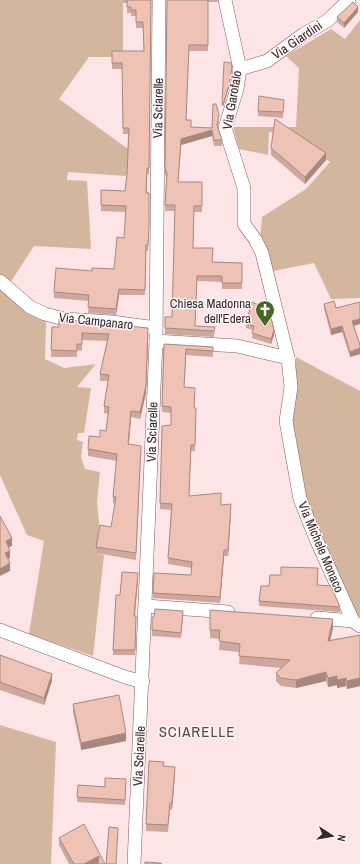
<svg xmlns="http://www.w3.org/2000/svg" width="360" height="864" font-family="'Archivo Narrow',sans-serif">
  <rect width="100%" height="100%" fill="#fde4e7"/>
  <g fill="#d4b69e">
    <path d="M0,0H123V57H89L59,99L128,149L127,173L126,176L68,172L67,180L87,181L91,249L34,246L10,283L0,276Z"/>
    <path d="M360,20V298L331,299L314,263L273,271L260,240L262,217L306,189L330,162L293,134L269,132L268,155L239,149L233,127H296L299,68L286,56L331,29L345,39Z"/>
    <path d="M0,286L43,318L46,323L45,359L64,368L96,364L77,387L91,388L84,433H78L77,440L83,442L81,457L85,469L100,472L97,502L100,532L96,553L104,555L93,656L29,634L44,541L27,535L0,475Z"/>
    <path d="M296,357L360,391V617L355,615L303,498L289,421L296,387Z"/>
    <path d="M0,725L56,742L51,864H0Z"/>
  </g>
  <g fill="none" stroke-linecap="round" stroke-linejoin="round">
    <defs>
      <g id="minor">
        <path d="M225,0L240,69L237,89L225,128L244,188V224L255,239L262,253L288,358"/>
        <path d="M240,69L267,61L304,34L327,21L349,0"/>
        <path d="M0,281L30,307L45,314L64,319L112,322L156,328"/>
        <path d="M156,341L237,346L288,358L291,387L286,421L300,499L316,539L353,621L360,626"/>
        <path d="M146,606L228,612"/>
        <path d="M317,618L353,621"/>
        <path d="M0,630L125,677L143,682"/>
        <path d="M134,864L156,341L159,0"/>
      </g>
    </defs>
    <use href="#minor" stroke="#7e5b5f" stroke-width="14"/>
    <use href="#minor" stroke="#fff" stroke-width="13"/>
  </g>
  <g fill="#cea79d">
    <path d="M123,0H151L149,174H147V193L149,233L148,251H146L145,295H119L116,315L88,313L89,301L54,298V292L92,271L114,269L124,238L126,212L101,211V190L125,191L127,174L128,134H123L122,69H112V51H144L143,28H136V16H131V13H127V3H123Z"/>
    <path d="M167,0H218L217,2H208V51H189L186,120L191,127L212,128L219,121L218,126L222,140V146H214L212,136L181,145L178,182H202V212H194L193,248L212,262L242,263V289H222V282L197,281L195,326L215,327L214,337L165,334V317H172L175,211H165L167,179L165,174Z"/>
    <path d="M358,12L344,28L337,22V17Z"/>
    <path d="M284,105L283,118L258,116V111Z"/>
    <path d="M271,148L326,160L305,184L271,155Z"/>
    <path d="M252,302L274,335L271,344L252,338L253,330L246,328V323Z"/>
    <path d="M360,302V324L354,326L360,345V354L350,357L342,332L331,335L324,309V304L336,308Z"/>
    <path d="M52,327L148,335L146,393L140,419L131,417L129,444L141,453L136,560L96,553V547L111,527L115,504L113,503V497L117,461L88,456V449L106,431L108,414L104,413V406L108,381H100V374L107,341L82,340V351L77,350V357H51Z"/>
    <path d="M164,344L213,347V357L186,355L184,387L195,394L194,408H196L195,451H191L189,496L221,505L231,510L228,556H224L220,603L153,598V593L191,575L192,568L168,564L171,510L160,509V503L171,425V413L162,412Z"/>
    <path d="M318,573L317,585L340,607V612L259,606V601L269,586L281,575Z"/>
    <path d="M138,578L135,616H136L135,655H113V650L120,595Z"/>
    <path d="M210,610L333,628L330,640L360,635V686L347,689L346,686L337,688V685L328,687L326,681L296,688L281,686L276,681V673L281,668L239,664L240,652L219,650L220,639L210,638Z"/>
    <path d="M152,617H183L181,638L152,636Z"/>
    <path d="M0,655L52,681L44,705L0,690Z"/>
    <path d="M73,704L126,741L81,750L73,712Z"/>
    <path d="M164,766L175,773L172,810L170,809L168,832L146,831V824Z"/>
    <path d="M126,783L125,805L77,802L78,785L105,787Z"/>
    <path d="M59,838L105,864H69L59,845Z"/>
  </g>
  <g fill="#a7887f">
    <path d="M358,7V12L344,28V23Z"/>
    <path d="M232,67L229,87L223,107V105Z"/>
    <path d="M212,130V136L181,145L178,187L181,139Z"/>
    <path d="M326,153V160L305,184V177Z"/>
    <path d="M119,289V295L116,315V309Z"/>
    <path d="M360,319V324L352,326V321Z"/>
    <path d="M342,326V332L331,335V329Z"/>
    <path d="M274,330V335L271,344V339Z"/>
    <path d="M148,335L146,393L140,419V412Z"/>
    <path d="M360,348V354L350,357V352Z"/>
    <path d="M131,411V417L128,451V444Z"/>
    <path d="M231,504V510L228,556V550Z"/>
    <path d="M12,538V546L6,549V541Z"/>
    <path d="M224,550V556L220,603V597Z"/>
    <path d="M10,551V558L5,561V553Z"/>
    <path d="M10,563V571L0,576V569Z"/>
    <path d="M138,573V578L134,621V616Z"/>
    <path d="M333,619V628L328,649V641Z"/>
    <path d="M326,672V681L296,688V680Z"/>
    <path d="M52,674V681L44,705V698Z"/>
    <path d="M337,676V685L328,687V678Z"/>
    <path d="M346,678V686L337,688V680Z"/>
    <path d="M360,678V686L347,689V681Z"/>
    <path d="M126,733V741L81,750V743Z"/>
    <path d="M175,767V773L172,810V803Z"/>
    <path d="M99,856L98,864H84Z"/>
  </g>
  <g fill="#efc2b6" stroke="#a7887f">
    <path d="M127,0H151L149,168H147L146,193H149V227L148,245H146L145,290L119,289L116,309L88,307L89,295L54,292L56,268L92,271V268L114,269L117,237L124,238L126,206L101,205V190L125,191L127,174L129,128H123L122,63H112V51H144L143,22H136V10H131V7H127Z"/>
    <path d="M167,0H208V45H189L186,120H191V127L212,128L213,104H216L219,115L217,125L222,140H214L212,130L181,139L178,182H202V206H194L193,248H213L212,262L242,263V283H222V276H197L195,326L215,327L214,331L165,328V317H172L175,205H165L167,174L165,168Z"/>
    <path d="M353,2L358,7L344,23L337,17Z"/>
    <path d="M224,62L231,63L232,67L229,85L223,105H222Z"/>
    <path d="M259,96L284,100L283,112L258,111Z"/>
    <path d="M275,119L326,153L305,177L271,148Z"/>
    <path d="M334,301L336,308L360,302V319L352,321L360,345V348L350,352L342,326L331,329L324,304Z"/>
    <path d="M252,302L265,308L268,306L274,330L271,339L252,333L254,326L246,323Z"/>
    <path d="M59,319L148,328L146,386L140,412L131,411L128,444L141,446L136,553L96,547L100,525L111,527L116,497H113L117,454L88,449L89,436L100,437V430L106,431L109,407L104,406L109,375L100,374L109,334L82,333V344H77V351L51,350L52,327H59Z"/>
    <path d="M164,344L213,347V351L186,349L184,387L195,388L194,408H196L195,445H191L189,496L221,493V505L231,504L228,550H224L220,597L153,593L154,573L191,575L192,562L168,558L172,504L160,503L162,426L171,425V407L162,406Z"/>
    <path d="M0,516L12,538L6,541L10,551L5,553L10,563L0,569Z"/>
    <path d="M281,567L318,568L317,585L331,586L340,607L259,601L261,586H269L270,575H281Z"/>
    <path d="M122,572L138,573L134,616H136L135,650H113L116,595H120Z"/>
    <path d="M155,609L183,611L181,633L152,630V617H154Z"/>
    <path d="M210,610L333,619L328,641L360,635V678L347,681L346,678L337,680V676L328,678L326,672L296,680L281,678L276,673L290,660L239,656L240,644L219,641L220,630H210Z"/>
    <path d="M0,655L52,674L44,698L0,682Z"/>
    <path d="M119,695L126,733L81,743L73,704Z"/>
    <path d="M149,761L164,762L163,766L175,767L172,803H170L168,825L146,824Z"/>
    <path d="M105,778L126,779L125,800L77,797L78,785L105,787Z"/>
    <path d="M84,824L105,864H98L99,856L84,864H74L59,838Z"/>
    <path d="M109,827L118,828L116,864H106Z"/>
    <path d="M145,862L161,863V864H145Z"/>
  </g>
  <defs>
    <symbol id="church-pin" viewBox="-11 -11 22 30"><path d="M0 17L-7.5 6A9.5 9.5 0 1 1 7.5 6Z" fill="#436924" stroke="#fef6f7"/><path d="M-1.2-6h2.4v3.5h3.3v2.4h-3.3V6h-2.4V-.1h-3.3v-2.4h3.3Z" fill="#fff"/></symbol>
  </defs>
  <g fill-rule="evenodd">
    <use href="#church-pin" x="254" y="299" width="22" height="30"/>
  </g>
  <g text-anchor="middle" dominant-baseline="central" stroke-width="3" stroke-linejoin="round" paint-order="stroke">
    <g font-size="13" fill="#37282a" stroke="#fef6f7">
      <text transform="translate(297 40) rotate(-34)">Via Giardini</text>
      <text transform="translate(232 100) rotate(-80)">Via Garofalo</text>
      <text transform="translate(158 108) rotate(-89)">Via Sciarelle</text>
      <text transform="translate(96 321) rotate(6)">Via Campanaro</text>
      <text transform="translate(152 432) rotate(-88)">Via Sciarelle</text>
      <text transform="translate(321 547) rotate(67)">Via Michele Monaco</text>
      <text transform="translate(139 756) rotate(-87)">Via Sciarelle</text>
    </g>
    <g font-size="13" fill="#37282a" stroke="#fef6f7" text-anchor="end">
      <text x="251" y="303">Chiesa Madonna<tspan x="251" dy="15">dell'Edera</tspan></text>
    </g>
    <g font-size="15" letter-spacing="1" fill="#634247" stroke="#fef6f7">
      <text x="197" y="731">SCIARELLE</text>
    </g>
  </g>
  <g transform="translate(332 836) rotate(102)" stroke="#fef6f7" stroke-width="3" paint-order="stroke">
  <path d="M0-3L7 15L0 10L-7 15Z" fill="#37282a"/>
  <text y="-6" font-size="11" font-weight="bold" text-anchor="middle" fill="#37282a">N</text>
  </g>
</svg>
